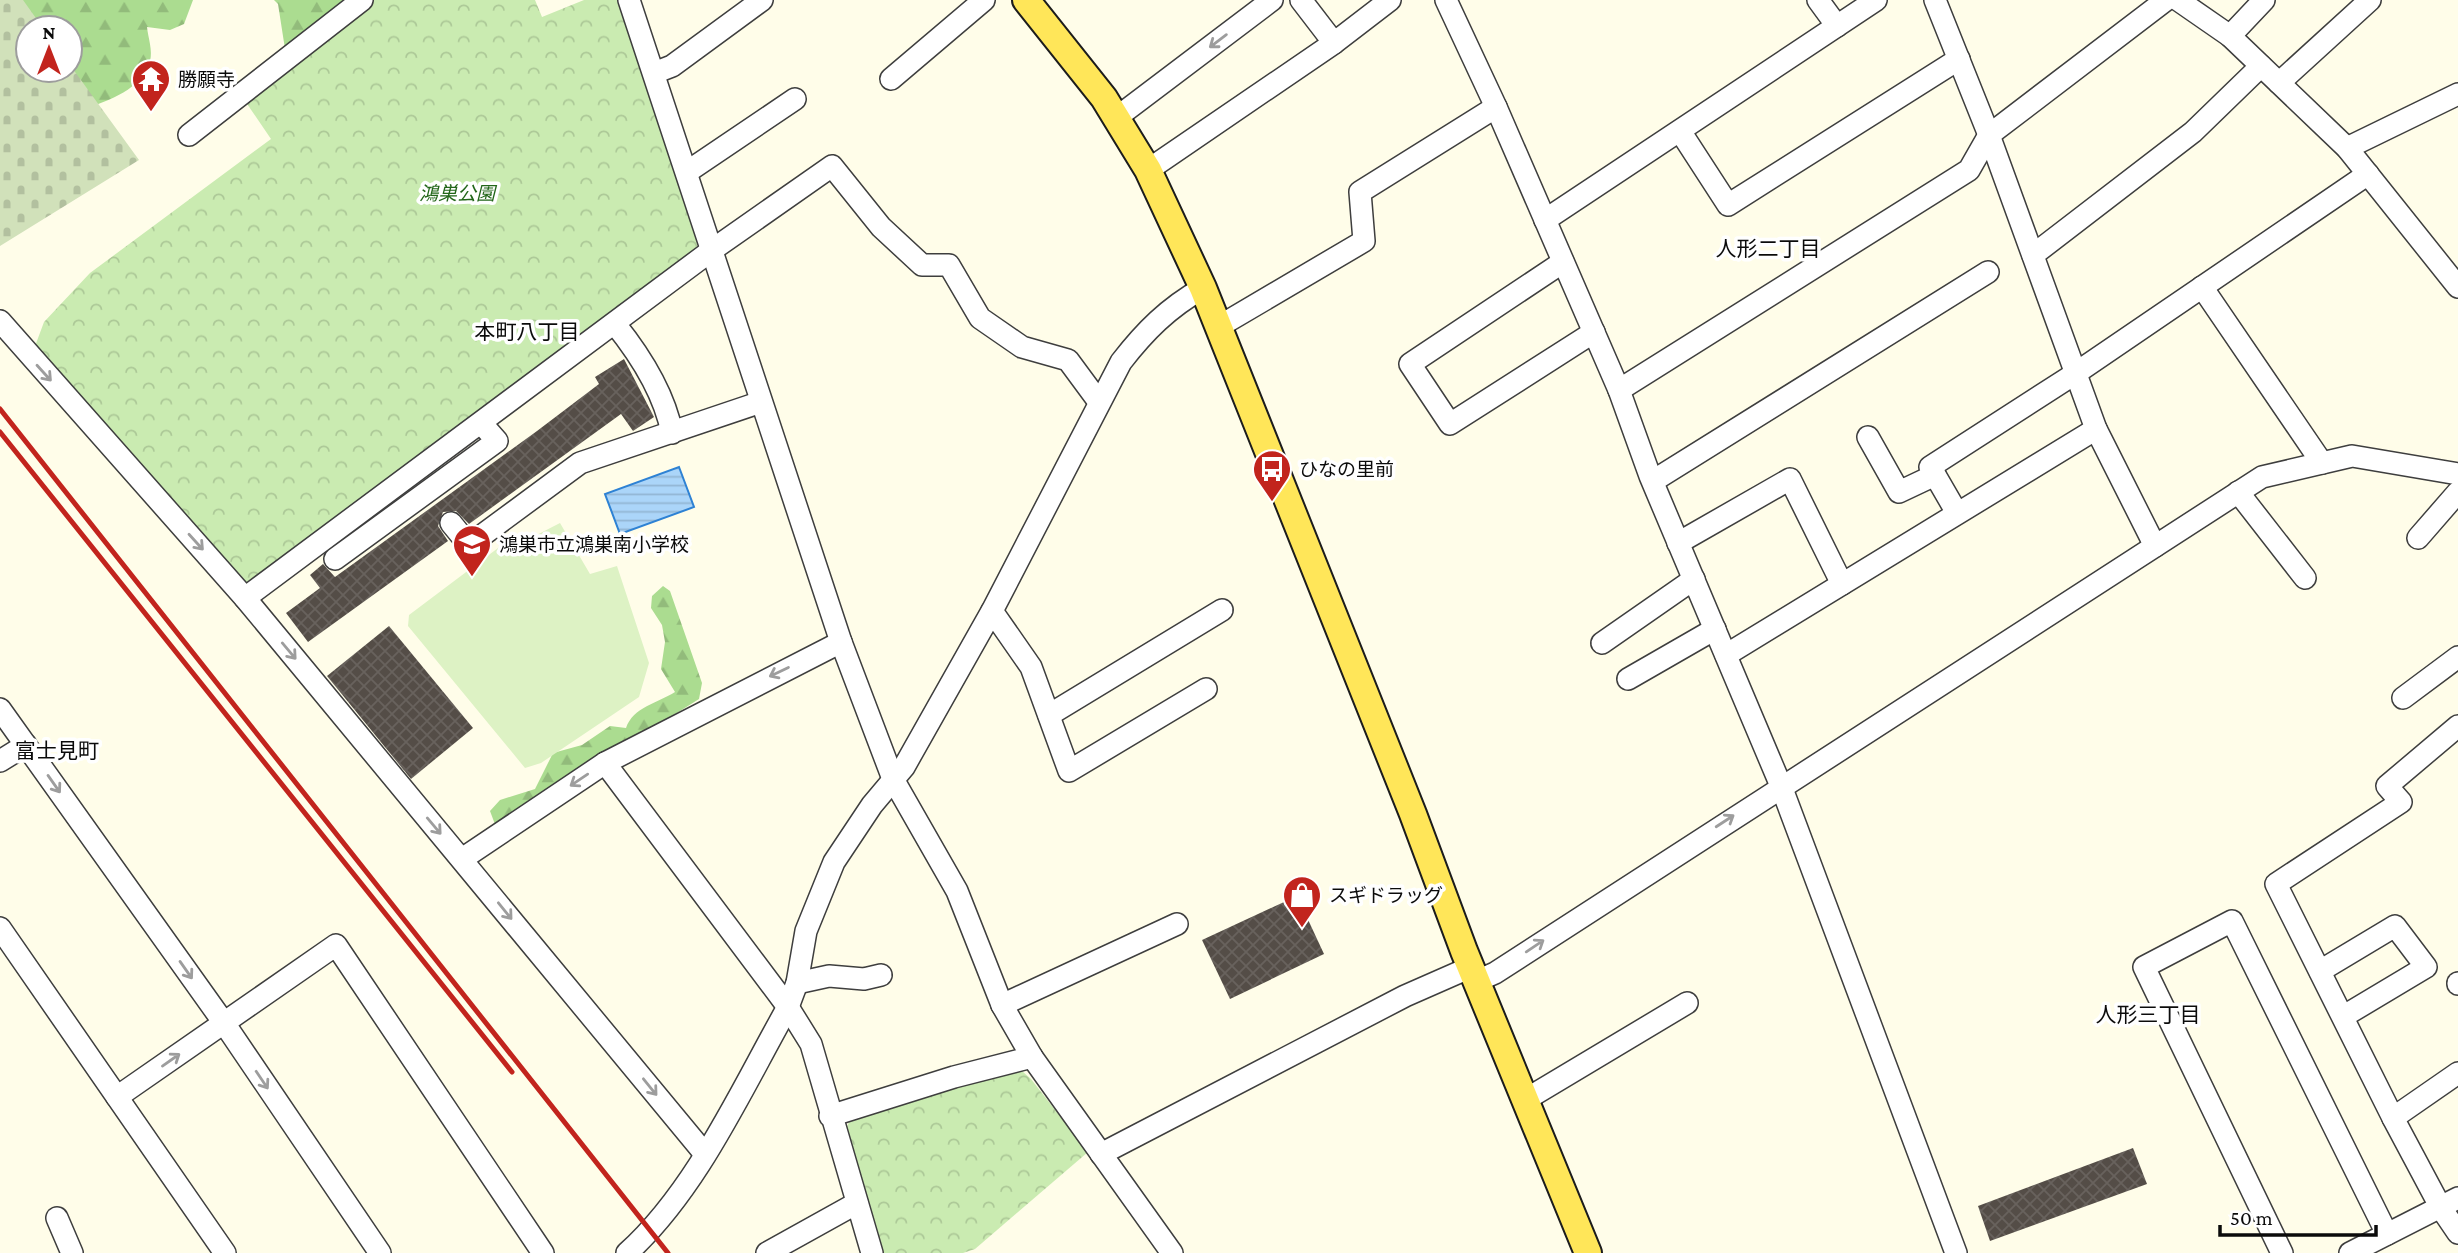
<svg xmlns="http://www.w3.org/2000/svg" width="2458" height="1253" font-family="'Crimson Pro','Noto Sans JP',serif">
  <defs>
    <pattern id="forest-firs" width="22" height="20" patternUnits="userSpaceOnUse" patternTransform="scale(1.75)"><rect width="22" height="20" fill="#abdc90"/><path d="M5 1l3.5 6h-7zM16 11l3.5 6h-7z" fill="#92bb7b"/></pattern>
    <pattern id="cemetery-stones" width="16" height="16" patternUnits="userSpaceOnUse" patternTransform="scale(1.75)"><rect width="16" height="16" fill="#d1e1ba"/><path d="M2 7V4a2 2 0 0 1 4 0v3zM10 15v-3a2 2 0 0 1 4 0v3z" fill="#b2c09f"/></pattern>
    <pattern id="park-crowns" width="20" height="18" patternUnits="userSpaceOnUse" patternTransform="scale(1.75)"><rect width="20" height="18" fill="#caebb1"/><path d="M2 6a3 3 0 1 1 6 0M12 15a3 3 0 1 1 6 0" fill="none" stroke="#acc897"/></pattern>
    <pattern id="water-rules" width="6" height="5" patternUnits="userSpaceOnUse" patternTransform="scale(1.75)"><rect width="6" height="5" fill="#abd5f9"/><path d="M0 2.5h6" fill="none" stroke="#92b6d4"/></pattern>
    <pattern id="building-cross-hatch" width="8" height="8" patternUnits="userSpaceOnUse" patternTransform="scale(1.75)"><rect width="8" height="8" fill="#544d47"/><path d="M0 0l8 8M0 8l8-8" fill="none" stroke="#68625d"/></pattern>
  </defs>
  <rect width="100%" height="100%" fill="#fffde9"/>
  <g fill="url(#forest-firs)">
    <path d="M8,0H193L184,24L170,30L147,27C148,37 153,51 150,61C141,90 110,100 84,109L70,70V28H28Z"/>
    <path d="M274,0H349L285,49L278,4Z"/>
    <path d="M663,586L670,591L702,683L699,699L496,827L490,811L500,800L535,789L553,753L582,745L610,726L626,728C633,707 658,703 675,692L661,669L665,642L662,625L651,608L652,596Z"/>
  </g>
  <path fill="url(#cemetery-stones)" d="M0,0H23L43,28H28V70H70V65L139,160L0,246Z"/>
  <g fill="url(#park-crowns)">
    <path d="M371,0H535L542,17L584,0H618L642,60L701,241L684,263L246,593L31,357L44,322L90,273L271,139L243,98Z"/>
    <path d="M1022,1071L1031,1079L1088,1152L975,1249L963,1253H881L845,1131L849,1122L947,1090Z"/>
  </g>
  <path fill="#ddf2c4" d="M560,523L590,574L617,566L649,663L639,697L541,763L525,768L408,626L409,615L514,536L523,542Z"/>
  <path fill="url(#water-rules)" stroke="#2e82d4" stroke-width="2" d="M679,467L694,507L620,534L605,494Z"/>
  <g fill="url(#building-cross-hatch)">
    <path d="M624,359L654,417L633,431L621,414L469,524L456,511L443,512L438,526L448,541L308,642L286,613L320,588L310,575L323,564L335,577L537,431L599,384L595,377Z"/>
    <path d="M389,626L473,728L411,779L327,676Z"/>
    <path d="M1297,896L1324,954L1230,999L1202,940Z"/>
    <path d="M2133,1148L2147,1184L1990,1241L1978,1206Z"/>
  </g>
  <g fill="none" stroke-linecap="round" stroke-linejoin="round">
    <defs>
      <g id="minor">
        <path d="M629,0L841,642L893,779L957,891L1002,1005L1032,1057L1172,1253"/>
        <path d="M1301,0L1334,43"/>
        <path d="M1446,0L1496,107L1619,390L1650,476L1781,786L1956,1253"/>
        <path d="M1818,0L1837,26"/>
        <path d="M1935,0L1989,135L2096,429L2155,546"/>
        <path d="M2178,0L2230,36L2347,148L2458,287"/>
        <path d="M2230,36L2264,0"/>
        <path d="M654,73L672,66L762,0"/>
        <path d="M891,79L984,0"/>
        <path d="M2279,83L2370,0"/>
        <path d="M1116,118L1272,0"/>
        <path d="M1680,131L1728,205L1959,59"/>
        <path d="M189,135L362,0"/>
        <path d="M2347,148L2458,94"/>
        <path d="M1148,170L1334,43L1390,0"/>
        <path d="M687,172L795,99"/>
        <path d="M1545,220L1876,0"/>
        <path d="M2033,255L2193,132L2261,66"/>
        <path d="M1563,262L1410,364L1450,424L1594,332"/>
        <path d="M2202,287L2322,463"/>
        <path d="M0,321L245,598L705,1154"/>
        <path d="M615,324C640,355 664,392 672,433"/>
        <path d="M1218,327L1364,241L1360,192L1496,107"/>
        <path d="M1619,390L1969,170L1989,135L2166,0"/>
        <path d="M1868,437L1899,492L1935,475L1957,513"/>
        <path d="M1935,475L1930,467L2076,373L2368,174"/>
        <path d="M1653,481L1988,272"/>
        <path d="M2238,492L2305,578"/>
        <path d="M451,523L469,545L580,463L761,402"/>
        <path d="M2418,538L2458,492"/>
        <path d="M1678,543L1790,479L1842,584"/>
        <path d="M335,559L497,441L482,424"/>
        <path d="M245,598L712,250L832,166L881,227L922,265H949L980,318L1022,347L1068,360L1099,402"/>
        <path d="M992,611L1031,667L1069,771L1206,689"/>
        <path d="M1602,643L1694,579"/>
        <path d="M1726,655L2096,429"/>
        <path d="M1628,679L1715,629"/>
        <path d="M2403,698L2458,657"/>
        <path d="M0,709L224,1023L380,1253"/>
        <path d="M1049,715L1222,610"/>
        <path d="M0,761L26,745"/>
        <path d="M605,763L788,1007L811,1044L872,1253"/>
        <path d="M462,859L605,763L841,642"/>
        <path d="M0,928L225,1253"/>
        <path d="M2320,971L2395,926L2426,967L2344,1016"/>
        <path d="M1477,981L1495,973L2262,477L2352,456L2458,474"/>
        <path d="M797,983L829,976L864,979L881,975"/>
        <path d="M2458,983V984"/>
        <path d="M1002,1005L1177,924"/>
        <path d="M2458,1073L2393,1118L2441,1208L2458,1233"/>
        <path d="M117,1097L336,945L543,1253"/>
        <path d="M1525,1100L1687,1003"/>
        <path d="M830,1116L954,1077L1032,1057"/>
        <path d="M2393,1118L2276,884L2401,802L2387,786L2458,726"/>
        <path d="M1101,1154L1405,996L1471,967"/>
        <path d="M57,1218L72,1253"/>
        <path d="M627,1253C697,1190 742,1088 788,1007L797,983L806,931L834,862L872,805L904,767L992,611L1121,362C1145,331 1168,308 1203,288"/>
        <path d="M767,1253L857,1203"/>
        <path d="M2282,1253L2144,967L2232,921L2387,1234"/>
        <path d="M2350,1253L2458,1198"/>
      </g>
      <path id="major" d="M1026,0L1104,98L1148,170L1203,288L1413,814L1464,951L1588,1253"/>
    </defs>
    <use href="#minor" stroke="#3e3e3e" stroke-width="24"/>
    <use href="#major" stroke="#1c1c1c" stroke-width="30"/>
    <use href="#minor" stroke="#fff" stroke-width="21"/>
    <use href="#major" stroke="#ffe659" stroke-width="26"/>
    <g stroke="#c2241d" stroke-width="5">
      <path d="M0,409L668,1253"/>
      <path d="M0,432L512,1072"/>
    </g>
  </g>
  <defs><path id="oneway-shaft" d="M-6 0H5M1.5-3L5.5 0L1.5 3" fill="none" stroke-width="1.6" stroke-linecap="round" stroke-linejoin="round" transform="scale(1.75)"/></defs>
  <g stroke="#9d9d9d">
    <use href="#oneway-shaft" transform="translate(1218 41) rotate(143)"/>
    <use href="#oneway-shaft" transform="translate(44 373) rotate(48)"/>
    <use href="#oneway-shaft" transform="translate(196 542) rotate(48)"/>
    <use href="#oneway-shaft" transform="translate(289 651) rotate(50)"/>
    <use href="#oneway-shaft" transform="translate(779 672) rotate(154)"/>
    <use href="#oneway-shaft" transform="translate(579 780) rotate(146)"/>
    <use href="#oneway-shaft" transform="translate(54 784) rotate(55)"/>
    <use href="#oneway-shaft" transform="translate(1725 821) rotate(-33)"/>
    <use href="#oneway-shaft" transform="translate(434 826) rotate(50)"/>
    <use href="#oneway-shaft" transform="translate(505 911) rotate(51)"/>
    <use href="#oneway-shaft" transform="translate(1535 946) rotate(-34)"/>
    <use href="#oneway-shaft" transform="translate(186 970) rotate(55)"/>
    <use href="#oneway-shaft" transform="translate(171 1060) rotate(-35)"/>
    <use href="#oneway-shaft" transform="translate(262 1080) rotate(56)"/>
    <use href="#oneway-shaft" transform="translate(650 1087) rotate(51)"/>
  </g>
  <defs>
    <symbol id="temple-pin" viewBox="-11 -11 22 30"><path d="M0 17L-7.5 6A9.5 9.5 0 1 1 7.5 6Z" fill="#c2241d" stroke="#fff"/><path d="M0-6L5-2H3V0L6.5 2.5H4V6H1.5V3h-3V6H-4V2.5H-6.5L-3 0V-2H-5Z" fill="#fff"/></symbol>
    <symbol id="bus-pin" viewBox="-11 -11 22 30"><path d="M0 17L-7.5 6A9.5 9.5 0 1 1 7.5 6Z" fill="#c2241d" stroke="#fff"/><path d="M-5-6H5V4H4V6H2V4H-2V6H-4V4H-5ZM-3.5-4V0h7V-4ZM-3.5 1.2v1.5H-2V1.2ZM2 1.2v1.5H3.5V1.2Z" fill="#fff"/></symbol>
    <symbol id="school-pin" viewBox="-11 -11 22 30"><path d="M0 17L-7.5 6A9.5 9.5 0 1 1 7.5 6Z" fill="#c2241d" stroke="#fff"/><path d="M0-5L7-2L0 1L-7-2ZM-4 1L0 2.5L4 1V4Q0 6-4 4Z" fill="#fff"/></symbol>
    <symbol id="shop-pin" viewBox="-11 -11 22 30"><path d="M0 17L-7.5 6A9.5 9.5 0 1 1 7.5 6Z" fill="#c2241d" stroke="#fff"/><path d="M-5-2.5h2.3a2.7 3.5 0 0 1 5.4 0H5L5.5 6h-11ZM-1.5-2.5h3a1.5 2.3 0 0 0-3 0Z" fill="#fff"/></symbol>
  </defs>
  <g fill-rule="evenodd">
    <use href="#temple-pin" x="129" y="57" width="44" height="60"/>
    <use href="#bus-pin" x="1250" y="447" width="44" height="60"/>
    <use href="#school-pin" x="450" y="522" width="44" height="60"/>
    <use href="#shop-pin" x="1280" y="873" width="44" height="60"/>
  </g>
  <g text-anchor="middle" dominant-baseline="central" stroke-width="7" stroke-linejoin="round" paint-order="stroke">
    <g font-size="19" fill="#0b0b0b" stroke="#fff" text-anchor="start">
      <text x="178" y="79">勝願寺</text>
      <text x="1299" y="469">ひなの里前</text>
      <text x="499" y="544">鴻巣市立鴻巣南小学校</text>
      <text x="1329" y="895">スギドラッグ</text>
    </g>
    <g font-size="19" font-style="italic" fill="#226619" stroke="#fff">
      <text x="457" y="193">鴻巣公園</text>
    </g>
    <g font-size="21" fill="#0b0b0b" stroke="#fff">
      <text x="1768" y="249">人形二丁目</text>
      <text x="527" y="332">本町八丁目</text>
      <text x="57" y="751">富士見町</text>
      <text x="2148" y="1015">人形三丁目</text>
    </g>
  </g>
  <g transform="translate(49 49)"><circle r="33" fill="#ffffff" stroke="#9d9d9d" stroke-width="2"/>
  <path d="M0-5L12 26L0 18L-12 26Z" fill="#c2241d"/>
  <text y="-10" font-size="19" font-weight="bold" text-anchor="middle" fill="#0b0b0b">N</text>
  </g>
  <path d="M2220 1225v10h156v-10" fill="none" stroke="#0b0b0b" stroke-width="3.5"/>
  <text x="2230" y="1225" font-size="21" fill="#0b0b0b" stroke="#ffffff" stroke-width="5" paint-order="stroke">50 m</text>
</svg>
